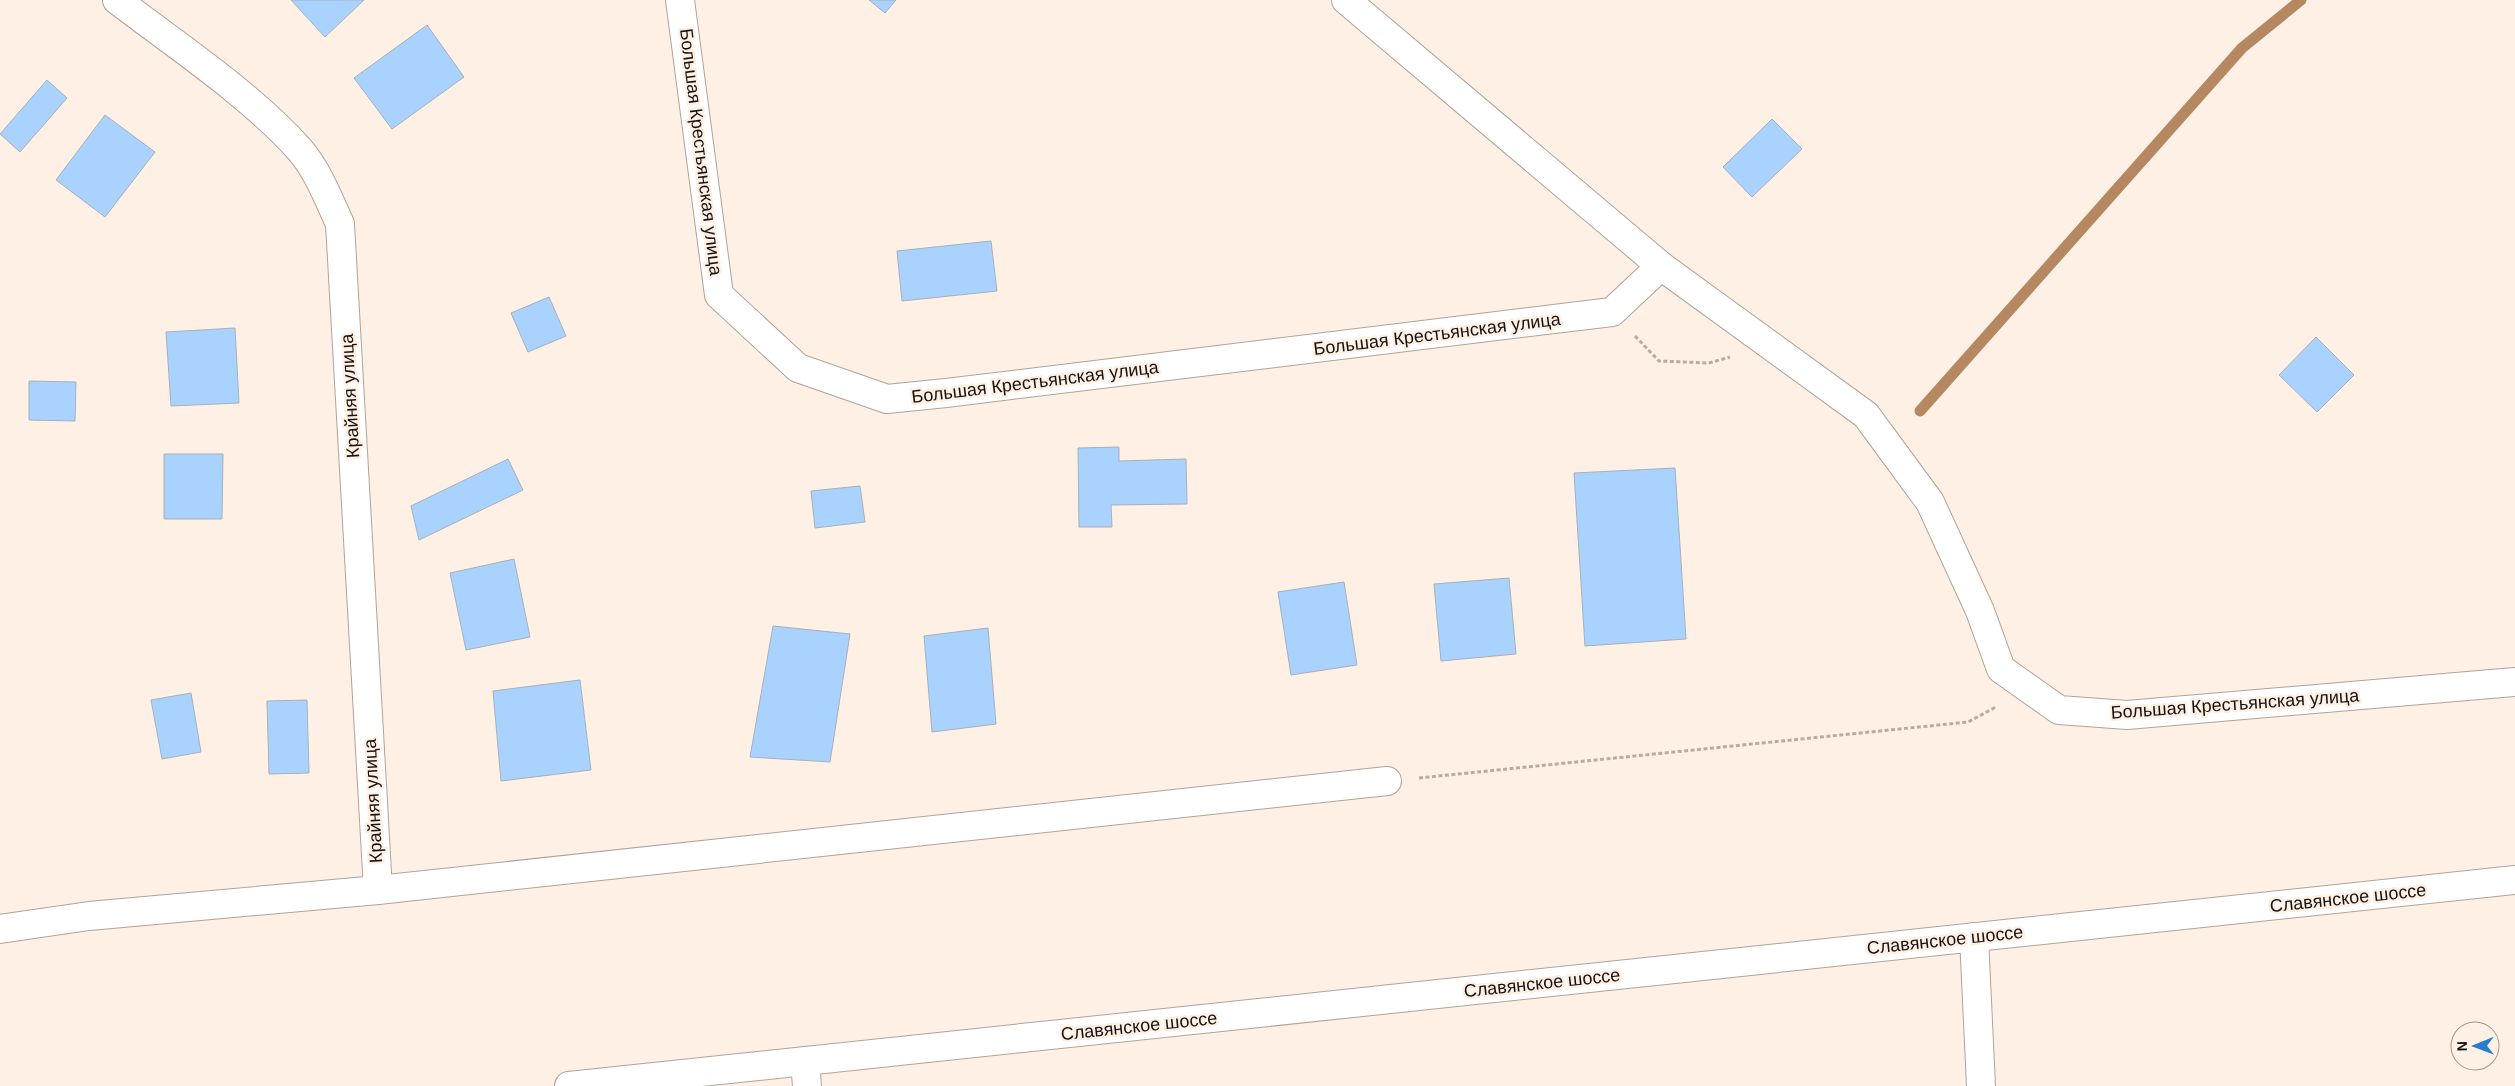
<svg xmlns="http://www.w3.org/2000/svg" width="2515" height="1086" font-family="Arial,sans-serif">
  <rect width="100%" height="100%" fill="#fef0e5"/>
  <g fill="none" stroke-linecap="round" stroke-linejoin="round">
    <path stroke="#b58861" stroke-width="11" d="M1920,411L2242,48L2301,0"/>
  </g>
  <g fill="#aad2fe" stroke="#a5b0bc">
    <path d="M291,0H364L325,37Z"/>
    <path d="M869,0H896L885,13Z"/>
    <path d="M427,25L464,77L392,129L354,78Z"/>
    <path d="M47,80L67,98L20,152L0,134Z"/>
    <path d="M105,115L155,152L105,217L56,180Z"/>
    <path d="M1772,119L1802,149L1752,197L1723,167Z"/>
    <path d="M991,241L997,291L902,301L897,251Z"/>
    <path d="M549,297L566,336L528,352L511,313Z"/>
    <path d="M235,328L239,403L171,406L166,332Z"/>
    <path d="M2316,337L2354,375L2317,412L2279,375Z"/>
    <path d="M29,381L76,382L75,421L29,420Z"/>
    <path d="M1119,447V461L1186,459L1187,504L1111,505L1112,527H1079L1078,448Z"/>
    <path d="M164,454H223L222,519H164Z"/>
    <path d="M508,459L523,490L419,540L411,506Z"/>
    <path d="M1675,468L1686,639L1585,646L1574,473Z"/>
    <path d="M860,486L865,522L815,528L811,491Z"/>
    <path d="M514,559L530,637L466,650L450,573Z"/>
    <path d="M1509,578L1516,654L1441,661L1434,584Z"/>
    <path d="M1344,582L1357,665L1291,675L1278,592Z"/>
    <path d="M773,626L850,634L830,762L750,757Z"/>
    <path d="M988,628L996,724L932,732L924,636Z"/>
    <path d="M580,680L591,770L501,781L493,691Z"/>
    <path d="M191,693L201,752L162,759L151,700Z"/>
    <path d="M307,700L309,773L269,774L267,701Z"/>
  </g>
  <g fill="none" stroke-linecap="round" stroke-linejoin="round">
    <defs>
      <g id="minor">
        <path d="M117,0C177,46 250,94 300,150C318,171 329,200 340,224L378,890"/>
        <path d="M680,0L719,295L798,368L887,399L946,393L1612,312L1661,266L1866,415L1930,502L1980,611L2001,669L2059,710L2127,715L2515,682"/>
        <path d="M1346,0L1661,266"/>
        <path d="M0,929L89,916L378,890L1387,781"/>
        <path d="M1974,937L1981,1086"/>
        <path d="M805,1061L807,1086"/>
      </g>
      <path id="major" d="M569,1086L2515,880"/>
    </defs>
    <use href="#minor" stroke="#b0a398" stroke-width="30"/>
    <use href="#major" stroke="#b0a398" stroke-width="30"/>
    <g stroke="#b7aca3" stroke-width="3" stroke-dasharray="4 2.5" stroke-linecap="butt">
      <path d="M1635,336L1659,361L1709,363L1730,357"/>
      <path d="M1419,778L1968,722L1996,707"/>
    </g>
    <use href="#minor" stroke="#fff" stroke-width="28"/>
    <use href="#major" stroke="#fff" stroke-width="28"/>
  </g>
  <g text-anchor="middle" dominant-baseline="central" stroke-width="5" stroke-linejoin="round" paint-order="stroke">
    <g font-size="18" fill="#17120f" stroke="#fef0e5">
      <text transform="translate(701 152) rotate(83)">Большая Крестьянская улица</text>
      <text transform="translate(1437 334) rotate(-7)">Большая Крестьянская улица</text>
      <text transform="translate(1035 382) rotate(-7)">Большая Крестьянская улица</text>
      <text transform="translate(350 396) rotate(-93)">Крайняя улица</text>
      <text transform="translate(2235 704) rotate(-4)">Большая Крестьянская улица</text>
      <text transform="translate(373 801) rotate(-93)">Крайняя улица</text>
      <text transform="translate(2348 898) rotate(-6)">Славянское шоссе</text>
      <text transform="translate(1945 940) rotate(-6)">Славянское шоссе</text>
      <text transform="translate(1542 983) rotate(-6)">Славянское шоссе</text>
      <text transform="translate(1139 1026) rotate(-6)">Славянское шоссе</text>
    </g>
  </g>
  <g transform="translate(2475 1046) rotate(269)"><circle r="24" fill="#fef0e5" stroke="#a2978f"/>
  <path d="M0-4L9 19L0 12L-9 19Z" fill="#297dcb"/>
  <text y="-8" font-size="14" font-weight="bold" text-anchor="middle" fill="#17120f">N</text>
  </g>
</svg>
